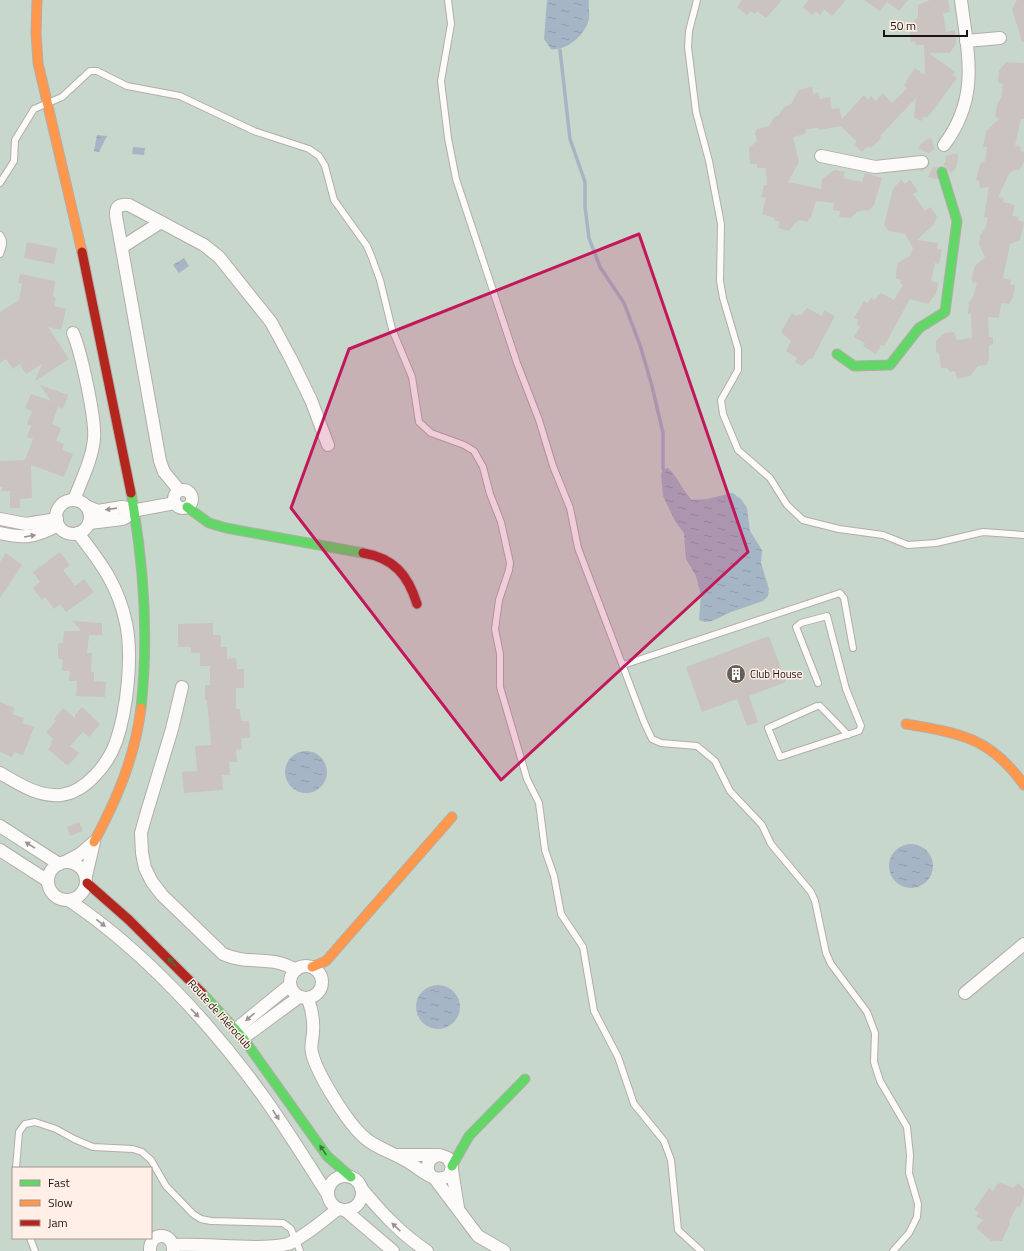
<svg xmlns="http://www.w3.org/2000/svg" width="1024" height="1251" font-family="'Titillium Web',sans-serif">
  <defs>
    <pattern id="water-ripples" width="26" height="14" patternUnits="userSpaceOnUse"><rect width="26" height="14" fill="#a6b5c5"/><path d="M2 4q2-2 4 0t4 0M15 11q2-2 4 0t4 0" fill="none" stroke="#8e9ba8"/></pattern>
  </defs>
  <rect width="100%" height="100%" fill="#ebe3df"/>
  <path fill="#c8d7cc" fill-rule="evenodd" d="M0,0H1024V1251H0ZM13,1168H151V1238H13Z"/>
  <g fill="url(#water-ripples)">
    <path d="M547,0H589C588,6 590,14 589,19C585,35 567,51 551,49L544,39Z"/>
    <path d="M97,135L107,136L99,152L94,151Z"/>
    <path d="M133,147L145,148L144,155L132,154Z"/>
    <path d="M184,258L189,266L179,273L173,265Z"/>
    <path d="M668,468C678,477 682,490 692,500L707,499L732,493L741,499L747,508L750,531L762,550L761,563L769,589L768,596L763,601L731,612L712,621L705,622L699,620L701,595L696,576L686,559L684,533L675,521L663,496L661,474L663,469Z"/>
    <circle cx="306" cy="772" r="21"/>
    <circle cx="911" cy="866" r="22"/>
    <circle cx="438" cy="1007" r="22"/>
  </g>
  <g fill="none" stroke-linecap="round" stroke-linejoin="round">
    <path stroke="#a6b5c5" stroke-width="3.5" d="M560,50L570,139L585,182V207L589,238L600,267L624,303L640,345L652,386L663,433V469"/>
  </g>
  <g fill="#cac3c0">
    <path d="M742,0H782L766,18L757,11L755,14L751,11L747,15L737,7Z"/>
    <path d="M809,0H846L832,16L824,9L820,15L816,11L812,15L803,7Z"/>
    <path d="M864,0H908L899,11L887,2L880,11Z"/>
    <path d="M930,0H948L950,12L943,13L946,32L955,30L956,43L950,53H929L955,72L953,75L957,78L927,118L924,116L921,121L914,117L916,98L880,136L881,138L871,148L868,146L862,152L855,145L856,141L841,126L819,130L818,128L806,129L805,134L793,137L799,162L788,182L821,189L822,179L834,170L845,172L843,178L862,182L865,173L882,178L874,205L868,211L864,210L857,212L851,218L839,217L840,211L833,210L834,203L816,201L811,217L807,222L800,220L795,223L789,231L778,228L780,222L774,220L775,218L762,214L766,198L761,197L764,185H767L766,168H757V164H750L749,148L757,141L755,133L757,129L769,126L775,116H778L784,107L791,104L799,90L812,87L813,94L818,92L820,99L830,97L832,109L839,108L842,119L864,95L868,100L871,96L876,101L883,93L892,103L907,88L904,85L915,68L925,75L924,45H916L915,41L911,42L909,26L918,17V5Z"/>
    <path d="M1017,0H1024V42H1022L1012,9Z"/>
    <path d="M1006,62L1024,63V119H1021L1015,145L1021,147L1020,151L1024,152V162L1019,170H1014L1009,174L998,197L1004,198L1003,202L1015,205L1012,216L1019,217L1018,220L1024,222L1020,240L1010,244L1003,278L1011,280L1010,284L1015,285L1013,297L1009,304L1001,303L999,318L988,317L989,337H993V344L989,346V358L986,365L978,366L970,376L957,379L955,371L950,372L947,368H941L939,353L936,352V341L944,333L954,332L957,340L972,338L971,314H968L969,302L973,297L977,283L972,282V276L975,266L985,257L979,245L980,235L985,229L988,218L984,217L989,187L980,188L979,181L976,180L980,164L985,161L987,147H983L986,131L999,119L995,116L998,102L1001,98L1003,84L998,83L999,71Z"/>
    <path d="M901,180L905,184L910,180L918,191L913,194L925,211L930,207L937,216L934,224L917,240L938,243L937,249L942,250L939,264L935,263L931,281L938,283L936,294L928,304L910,299L884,346L881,345L876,354L863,346L865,343L854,337L860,327L856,324L859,320L854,318L864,301L868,303L871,298L874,300L881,293L894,300L903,285L900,283L901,280L896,279L897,265L902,260L910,256L913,248L905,234L889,231L884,225L893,189Z"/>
    <path d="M27,242L57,248L54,264L24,258Z"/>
    <path d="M20,274L55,281L53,296L56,298L54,306L66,309L61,330L48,327L69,359L35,381L42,364L26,374L20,364L13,369L6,359L0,363V312L19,300L22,284L18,283Z"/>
    <path d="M807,308L822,316L824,310L835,316L812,359L810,358L802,366L795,362L797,358L786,351L791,341L781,332L792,313L796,316L799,314L801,315Z"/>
    <path d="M40,385L68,395L63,409L58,407L52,424L61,428L56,441L64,444L62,450L73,454L64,477L31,465L32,498L20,499V508H10V491H2V487H0V461L25,460L33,439L27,437L31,426L27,424L32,411L25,408L31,394L51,401Z"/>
    <path d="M60,552L70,565L63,570L75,586L84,579L94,592L66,612L60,604L54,609L45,597L42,600L33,588L40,582L33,572Z"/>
    <path d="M6,553L22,565L0,598V562Z"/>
    <path d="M73,621L102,623V635H89L87,653H92L91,672H94V681L106,682L105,697L76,696L77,681H69L70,671H62L63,660L58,658V643H63L64,631H81Z"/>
    <path d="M213,623V635H221V647H227V659L236,658L237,669H244V688H236V709H240L241,721H249L250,738H241L242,749L236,750L237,762H229L230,775H222L223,790L184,793L182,772L197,771L195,746L211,745L207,700H205V685H210V666H200V653H191V647H178V624Z"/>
    <path d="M769,636L786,682L749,696L758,722L747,726L737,699L702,712L686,667Z"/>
    <path d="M0,702L15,708L12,714L24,718L22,723L34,727L23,755L14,752L12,757L0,752Z"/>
    <path d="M82,707L100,724L89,737L83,732L70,746L79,753L68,766L48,749L52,744L51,742L53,739L46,732L56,721L54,719L63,708L75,718V715Z"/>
    <path d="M79,822L83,831L70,836L67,827Z"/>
    <path d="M1001,1183L1013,1188L1018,1183L1024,1189V1195L1020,1207L1017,1206L1009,1222L1010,1223L1002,1241H991L976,1228L983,1220L976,1216L979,1212L974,1210L989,1188L993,1191L997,1184Z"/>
  </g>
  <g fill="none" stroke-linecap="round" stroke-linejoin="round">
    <circle stroke="#ccc4c0" stroke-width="12" stroke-dasharray="12 6" stroke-linecap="butt" cx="937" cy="158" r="15"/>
    <defs>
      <g id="lane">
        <path d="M448,0L451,24L441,81L448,138L456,179L517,363L539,420L553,466L570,508L578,548L644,722L652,739L661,743L697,746L715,761L730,791L762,825L771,844L811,892L815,901L826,953L831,964L867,1012L875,1033L874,1062L880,1081L907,1127L910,1155L909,1173L918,1204L917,1217L909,1233L893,1251"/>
        <path d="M697,0L689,31L688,47L696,112L709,161L721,224L720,281L723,298L738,349V370L721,400L723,414L738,450L770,478L787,505L803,520L839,529L883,535L908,545L936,543L983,532L1024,535"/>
        <path d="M0,183L14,161L15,140L34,109L62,97L90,71H97L127,86L180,96L254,131L309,149L319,156L325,166L334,200L367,246L372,258L380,280L392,329L412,377L419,422L431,433L464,445L474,451L483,467L490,494L501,522L510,563L509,570L499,600L495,629L500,654V687L527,779L539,803L545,850L554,876L561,914L583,947L594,1011L618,1057L634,1104L664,1141L671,1160L678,1230L701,1251"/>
        <path d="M0,235C5,241 3,247 0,254"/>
        <path d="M623,665L840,593L844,598L853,648"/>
        <path d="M817,706L768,728L780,757L859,731L861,726L846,689L827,616L801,623L796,627L818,683"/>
        <path d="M820,706L848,735"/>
        <path d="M16,1168L19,1132L25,1124L35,1122L56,1129L74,1139L93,1147L133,1149L142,1152L151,1160L166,1186L193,1214L201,1219L211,1221L283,1223L291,1229L300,1251"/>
        <path d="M30,1238L35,1251"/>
      </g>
      <g id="street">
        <path d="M966,41L1000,38"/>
        <path d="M944,145C980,97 968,55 961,0"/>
        <path d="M821,156L875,167L922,162"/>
        <path d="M122,247L161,222"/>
        <path d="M73,333C81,352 96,419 94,439C92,460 81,481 74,500"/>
        <circle cx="183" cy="499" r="9"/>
        <path d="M179,490L164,472L160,461L116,216C115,206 120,204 129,205L204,245L219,257L271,322L291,359L311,400L328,445"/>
        <circle cx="73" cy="517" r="17"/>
        <path d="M86,506L98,511L122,507L137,510L175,503"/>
        <path d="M0,519L26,524L57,519"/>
        <path d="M89,523L123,519L137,510"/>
        <path d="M0,533C25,539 36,537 58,525"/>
        <path d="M182,687L172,729L146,815L141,833L142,853L145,868L152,882L162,895L223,954C250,966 269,954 296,970"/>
        <path d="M0,773C19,784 38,797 61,795C86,792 108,764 116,742C127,710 133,657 126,623C118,585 101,563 78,533"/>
        <path d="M0,826L59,864"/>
        <path d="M0,850L48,881"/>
        <circle cx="67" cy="881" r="19"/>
        <path d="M65,862L80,854L94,842L86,876"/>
        <path d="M70,901C143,950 212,1025 263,1096C286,1128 307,1162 328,1195"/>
        <circle cx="306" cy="982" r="16"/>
        <path d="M965,993L1024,944"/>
        <path d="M308,999C312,1010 314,1020 313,1032C313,1038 310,1046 312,1053C317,1074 348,1124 365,1138C377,1149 398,1154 413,1165C424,1172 438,1186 450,1174L452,1166L448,1158L440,1155C429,1156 424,1167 431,1176"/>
        <path d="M236,1029L290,985"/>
        <path d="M243,1038L299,997"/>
        <path d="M399,1155H436"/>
        <path d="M452,1170L458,1208"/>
        <circle cx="345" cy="1193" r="17"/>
        <path d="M435,1179L478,1236L504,1251"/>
        <path d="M361,1188C381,1212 401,1234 427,1251"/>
        <path d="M345,1210L393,1251"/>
        <path d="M173,1245C209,1243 256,1251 288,1244C307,1235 322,1221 338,1209"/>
        <path d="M150,1251C149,1230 175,1232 173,1251"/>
      </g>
      <g id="fast">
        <path d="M837,354L854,366L890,365L919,328L945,312L957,221L942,172"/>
        <path d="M131,493C144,565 149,636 141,708"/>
        <path d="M187,507L209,523L226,528L363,553"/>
        <path d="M202,993L243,1038L327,1156L351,1177"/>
        <path d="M452,1166L469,1136L525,1079"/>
      </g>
      <g id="slow">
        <path d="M37,0L36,33L38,63L82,252"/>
        <path d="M906,724C960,733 991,738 1024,785"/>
        <path d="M94,842C117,799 135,757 141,708"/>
        <path d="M312,967L326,961L452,817"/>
      </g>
      <g id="jam">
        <path d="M82,252L131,493"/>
        <path d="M363,553C394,558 408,575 417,604"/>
        <path d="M87,883L129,920L202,993"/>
      </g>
    </defs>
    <use href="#lane" stroke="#b3ada9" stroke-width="8"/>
    <use href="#street" stroke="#b3ada9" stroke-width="14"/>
    <use href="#fast" stroke="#b3ada9" stroke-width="11"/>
    <use href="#slow" stroke="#b3ada9" stroke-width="11"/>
    <use href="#jam" stroke="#b3ada9" stroke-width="11"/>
    <use href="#lane" stroke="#fcfbfa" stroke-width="6"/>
    <use href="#street" stroke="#fcfbfa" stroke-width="12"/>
    <use href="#fast" stroke="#63d668" stroke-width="9"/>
    <use href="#slow" stroke="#ff974d" stroke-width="9"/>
    <use href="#jam" stroke="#b3261e" stroke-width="9"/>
  </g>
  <defs><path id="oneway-solid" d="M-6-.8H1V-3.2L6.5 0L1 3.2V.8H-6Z"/></defs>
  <g fill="#979492">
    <use href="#oneway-solid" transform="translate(111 509) rotate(172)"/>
    <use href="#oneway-solid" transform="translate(30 536) rotate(-10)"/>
    <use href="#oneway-solid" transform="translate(30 845) rotate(-148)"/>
    <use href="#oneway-solid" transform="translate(101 923) rotate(38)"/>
    <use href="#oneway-solid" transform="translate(195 1013) rotate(46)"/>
    <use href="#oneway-solid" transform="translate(250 1017) rotate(139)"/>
    <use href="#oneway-solid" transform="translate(276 1115) rotate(57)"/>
    <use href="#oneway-solid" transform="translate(396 1227) rotate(-137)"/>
  </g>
  <g fill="#3f763e">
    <use href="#oneway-solid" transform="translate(172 962) rotate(-135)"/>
    <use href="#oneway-solid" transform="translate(323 1150) rotate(-124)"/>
  </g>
  <path fill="#c2185b" fill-opacity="0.2" stroke="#c2185b" stroke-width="3" stroke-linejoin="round" d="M639,234L748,552L501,780L291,508L349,349Z"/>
  <defs>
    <symbol id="building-disc" viewBox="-11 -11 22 22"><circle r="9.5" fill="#645e5a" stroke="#ffefe6"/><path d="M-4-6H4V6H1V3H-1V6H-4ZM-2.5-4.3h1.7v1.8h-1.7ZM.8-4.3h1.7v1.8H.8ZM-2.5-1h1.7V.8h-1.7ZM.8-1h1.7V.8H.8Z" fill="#fff"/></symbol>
  </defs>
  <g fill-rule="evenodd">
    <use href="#building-disc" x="725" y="663" width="22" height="22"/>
  </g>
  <g text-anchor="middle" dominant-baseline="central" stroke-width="3" stroke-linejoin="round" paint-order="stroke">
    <g font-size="11" fill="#1b1613" stroke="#ffefe6" text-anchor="start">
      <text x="750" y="674">Club House</text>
    </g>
    <g font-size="11" fill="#1b1613" stroke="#ffefe6">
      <text transform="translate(220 1014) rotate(48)">Route de l’Aéroclub</text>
    </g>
  </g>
  <rect x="12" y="1167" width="140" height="72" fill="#ffefe6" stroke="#a49892"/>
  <rect x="20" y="1180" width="20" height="6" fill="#63d668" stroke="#a49892"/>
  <text x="48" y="1187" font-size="12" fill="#1b1613">Fast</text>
  <rect x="20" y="1200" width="20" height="6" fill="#ff974d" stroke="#a49892"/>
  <text x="48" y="1207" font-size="12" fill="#1b1613">Slow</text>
  <rect x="20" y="1220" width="20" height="6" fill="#b3261e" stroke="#a49892"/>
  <text x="48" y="1227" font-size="12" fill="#1b1613">Jam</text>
  <path d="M884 30v6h83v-6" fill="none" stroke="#1b1613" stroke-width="2"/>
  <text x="890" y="30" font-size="12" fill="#1b1613" stroke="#ffefe6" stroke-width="3" paint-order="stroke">50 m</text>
</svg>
